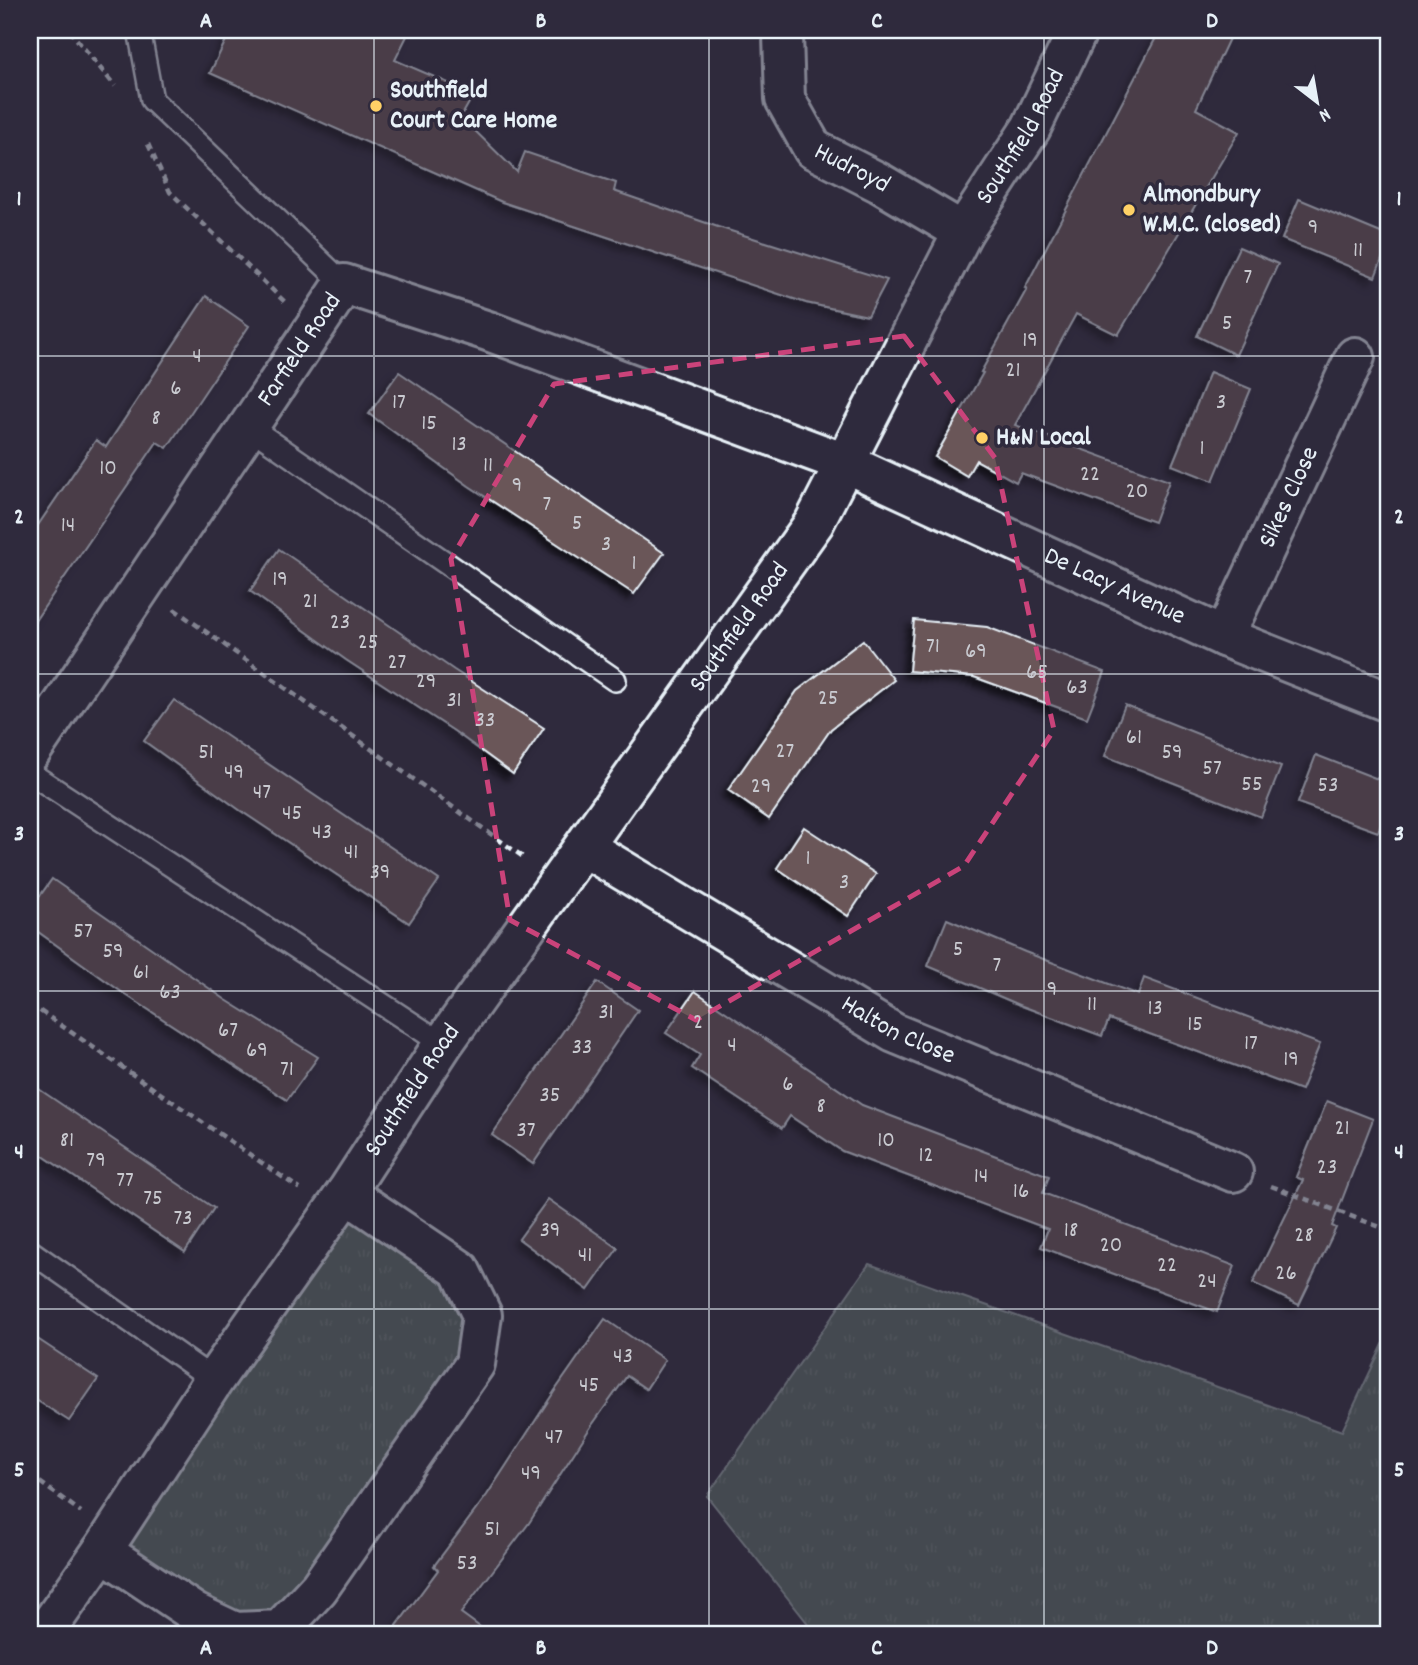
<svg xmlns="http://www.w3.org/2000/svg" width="1418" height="1665" font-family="Dekko,sans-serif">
  <defs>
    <pattern id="grass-tufts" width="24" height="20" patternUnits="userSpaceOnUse" patternTransform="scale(1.75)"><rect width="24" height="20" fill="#5d6f68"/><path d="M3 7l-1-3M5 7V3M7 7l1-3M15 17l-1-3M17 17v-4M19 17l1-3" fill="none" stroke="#74847e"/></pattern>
    <filter id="shadow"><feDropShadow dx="-6" dy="6" stdDeviation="3.5" flood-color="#0009"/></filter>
  </defs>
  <rect width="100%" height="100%" fill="#2f2a3d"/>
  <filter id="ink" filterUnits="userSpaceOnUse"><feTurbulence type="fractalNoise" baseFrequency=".0143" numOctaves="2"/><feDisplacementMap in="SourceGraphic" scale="14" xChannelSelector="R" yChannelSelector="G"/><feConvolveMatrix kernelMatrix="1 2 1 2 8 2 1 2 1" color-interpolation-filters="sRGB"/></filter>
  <g filter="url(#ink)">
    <g fill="url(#grass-tufts)" stroke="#a2b0b0" stroke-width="2">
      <path d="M356,1186L460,1270L475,1364L280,1630L235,1632L102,1551Z"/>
      <path d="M869,1264L1342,1431L1388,1334V1635H817L707,1496Z"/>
    </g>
    <g fill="#6b5759" stroke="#e8f1f8" stroke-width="2" filter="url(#shadow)">
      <path d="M231,30H410L395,60L474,94L461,117L517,172L525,152L616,183L614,191L718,227L887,280L868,316L806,303L502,202L210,73Z"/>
      <path d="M1160,30H1233L1196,109L1239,132L1118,335L1076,314L1015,425L1169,481L1154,522L1021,473L1016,482L976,460L967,476L935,457L983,373L981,372L1027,289L1025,288Z"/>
      <path d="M1299,199L1388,236V244L1375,277L1282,239Z"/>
      <path d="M1239,247L1278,264L1236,355L1197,336Z"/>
      <path d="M206,296L249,326L167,448L157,442L30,628V537L96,440L106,447Z"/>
      <path d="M399,372L664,553L634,594L469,486L369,414Z"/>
      <path d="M1210,372L1251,389L1213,481L1172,465Z"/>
      <path d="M279,549L454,670L544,728L513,774L454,731L346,660L250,591Z"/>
      <path d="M914,620L987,627L1105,672L1087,718L974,677L909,671Z"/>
      <path d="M863,640L894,680L831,729L769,819L728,790L797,691Z"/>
      <path d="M174,700L439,880L409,923L241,811L144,741Z"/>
      <path d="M1125,705L1281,767L1261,817L1105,756Z"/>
      <path d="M1316,755L1388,783V807L1378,832L1298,803Z"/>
      <path d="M804,827L876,874L848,916L777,868Z"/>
      <path d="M52,879L226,1000L318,1057L287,1100L123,993L30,926V910Z"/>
      <path d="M947,919L1025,952L1138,995L1144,978L1320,1044L1301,1090L1109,1019L1102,1036L1022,1006L928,966Z"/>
      <path d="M597,982L638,1010L533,1164L492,1135Z"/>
      <path d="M695,991L862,1105L1049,1176L1043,1193L1235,1266L1217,1312L1041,1247L1048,1229L842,1151L790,1116L782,1128L692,1068L700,1055L666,1033Z"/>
      <path d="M30,1083L214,1208L185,1252L30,1147Z"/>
      <path d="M1327,1101L1373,1119L1332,1226L1336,1228L1299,1305L1253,1283L1303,1180L1296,1177Z"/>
      <path d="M548,1199L618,1248L588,1290L519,1239Z"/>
      <path d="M605,1319L665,1360L646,1389L627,1376L592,1425L529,1523L461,1613L491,1635H390L438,1570L434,1566L487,1495L556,1389Z"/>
      <path d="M30,1334L98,1379L69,1421L30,1396Z"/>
    </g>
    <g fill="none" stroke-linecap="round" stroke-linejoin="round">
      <defs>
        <g id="lane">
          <path d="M139,30L152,100L344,284"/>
          <path d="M248,426L615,680"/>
          <path d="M30,773L443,1044"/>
          <path d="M30,1251L214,1380"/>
        </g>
        <g id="street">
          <path id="s1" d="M785,30L783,35L785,99L813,149L880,183L963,232"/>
          <path id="s2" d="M1224,637L1355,357"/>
          <path id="s3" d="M30,753L344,284L488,331L845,463L1224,637L1388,702"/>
          <path id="s4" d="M584,847L894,1033L1233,1172"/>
          <path d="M102,1551L195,1613L235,1632L280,1630L319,1588L475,1364L482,1315L460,1270L346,1193"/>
          <path id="s5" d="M43,1635L102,1551L214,1380L346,1193L443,1044L814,523L963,232L1031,128L1078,30"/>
        </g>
      </defs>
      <use href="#lane" stroke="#e8f1f8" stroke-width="26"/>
      <use href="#street" stroke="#e8f1f8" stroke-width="44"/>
      <g stroke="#e8f1f8" stroke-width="4.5" stroke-dasharray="7 5" stroke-linecap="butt">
        <path d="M69,30L115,86"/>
        <path d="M148,144L170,192L285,302"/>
        <path d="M174,609L526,859"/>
        <path d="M30,1004L300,1189"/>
        <path d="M1271,1186L1388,1230"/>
        <path d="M30,1475L81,1512"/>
      </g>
      <use href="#lane" stroke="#2f2a3d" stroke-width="21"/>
      <use href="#street" stroke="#2f2a3d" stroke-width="38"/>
    </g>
  </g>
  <path d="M0 0H1418V1665H0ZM904,336L995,458L1054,730L964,866L696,1020L510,920L451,559L554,384Z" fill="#2f2a3d" fill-opacity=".55" fill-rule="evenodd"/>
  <path fill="none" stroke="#ca437a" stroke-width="5" stroke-dasharray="14 9" stroke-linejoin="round" d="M904,336L995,458L1054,730L964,866L696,1020L510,920L451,559L554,384Z"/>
  <path fill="none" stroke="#e8f1f8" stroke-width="2" stroke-opacity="0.55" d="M374,30V1635M709,30V1635M1044,30V1635M30,356H1388M30,674H1388M30,991H1388M30,1309H1388"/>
  <g fill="#ffd166" stroke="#2f2a3d" stroke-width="2.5">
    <circle cx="376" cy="106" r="7"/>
    <circle cx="1129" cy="210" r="7"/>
    <circle cx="982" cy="438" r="7"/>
  </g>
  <g text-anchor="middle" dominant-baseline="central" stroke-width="7" stroke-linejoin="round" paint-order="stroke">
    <g font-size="23" fill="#c9cad0">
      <text x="1313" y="228">9</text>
      <text x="1358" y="251">11</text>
      <text x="1248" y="278">7</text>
      <text x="1227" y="324">5</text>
      <text x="1030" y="341">19</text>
      <text x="197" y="357">4</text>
      <text x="1013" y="371">21</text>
      <text x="176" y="389">6</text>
      <text x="399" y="403">17</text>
      <text x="1221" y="403">3</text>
      <text x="156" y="419">8</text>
      <text x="429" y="424">15</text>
      <text x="459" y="445">13</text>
      <text x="1202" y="449">1</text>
      <text x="488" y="466">11</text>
      <text x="108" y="469">10</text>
      <text x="1090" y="475">22</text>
      <text x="517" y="486">9</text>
      <text x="1137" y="492">20</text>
      <text x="547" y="505">7</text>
      <text x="577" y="524">5</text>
      <text x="68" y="526">14</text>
      <text x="606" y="545">3</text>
      <text x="634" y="564">1</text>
      <text x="280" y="580">19</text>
      <text x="310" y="602">21</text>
      <text x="340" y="623">23</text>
      <text x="368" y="643">25</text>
      <text x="933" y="647">71</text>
      <text x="976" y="652">69</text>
      <text x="397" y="663">27</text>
      <text x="1037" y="673">65</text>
      <text x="426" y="682">29</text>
      <text x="1077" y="688">63</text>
      <text x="828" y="699">25</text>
      <text x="454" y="701">31</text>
      <text x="485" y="721">33</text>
      <text x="1134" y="738">61</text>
      <text x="785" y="752">27</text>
      <text x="206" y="753">51</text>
      <text x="1172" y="753">59</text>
      <text x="1212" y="769">57</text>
      <text x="234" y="773">49</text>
      <text x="1252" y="785">55</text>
      <text x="1328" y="786">53</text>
      <text x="761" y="787">29</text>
      <text x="262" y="793">47</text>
      <text x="292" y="814">45</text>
      <text x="322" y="833">43</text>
      <text x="351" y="853">41</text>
      <text x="808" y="859">1</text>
      <text x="380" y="873">39</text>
      <text x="844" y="883">3</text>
      <text x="83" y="932">57</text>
      <text x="958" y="950">5</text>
      <text x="113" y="952">59</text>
      <text x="997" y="966">7</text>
      <text x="141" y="973">61</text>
      <text x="1052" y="990">9</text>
      <text x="170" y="993">63</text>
      <text x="1092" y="1005">11</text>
      <text x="1155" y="1009">13</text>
      <text x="606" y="1013">31</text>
      <text x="698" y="1023">2</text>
      <text x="1195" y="1025">15</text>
      <text x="228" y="1031">67</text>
      <text x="1251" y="1044">17</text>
      <text x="732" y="1046">4</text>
      <text x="582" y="1048">33</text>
      <text x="257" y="1051">69</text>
      <text x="1291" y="1060">19</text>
      <text x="287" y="1070">71</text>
      <text x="788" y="1085">6</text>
      <text x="550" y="1096">35</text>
      <text x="821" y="1107">8</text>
      <text x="1342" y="1129">21</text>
      <text x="526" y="1131">37</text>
      <text x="67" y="1141">81</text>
      <text x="886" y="1141">10</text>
      <text x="926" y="1156">12</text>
      <text x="96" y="1161">79</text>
      <text x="1327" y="1168">23</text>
      <text x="981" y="1177">14</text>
      <text x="125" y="1181">77</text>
      <text x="1021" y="1192">16</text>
      <text x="153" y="1199">75</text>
      <text x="183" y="1219">73</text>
      <text x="550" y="1231">39</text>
      <text x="1071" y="1231">18</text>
      <text x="1304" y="1236">28</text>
      <text x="1111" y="1246">20</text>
      <text x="585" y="1256">41</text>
      <text x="1167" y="1266">22</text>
      <text x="1286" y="1274">26</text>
      <text x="1207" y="1282">24</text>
      <text x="623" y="1357">43</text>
      <text x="589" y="1386">45</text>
      <text x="554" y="1438">47</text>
      <text x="531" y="1474">49</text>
      <text x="492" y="1530">51</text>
      <text x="467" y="1564">53</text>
    </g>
    <g font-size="26" font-weight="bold" fill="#e8f1f8" stroke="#2f2a3d" text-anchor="start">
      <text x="390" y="91">Southfield<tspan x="390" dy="30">Court Care Home</tspan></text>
      <text x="1143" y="195">Almondbury<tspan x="1143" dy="30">W.M.C. (closed)</tspan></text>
      <text x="996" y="438">H&amp;N Local</text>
    </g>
    <g font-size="26" fill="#e8f1f8" stroke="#2f2a3d">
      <text stroke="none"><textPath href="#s5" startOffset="1792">Southfield Road</textPath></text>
      <text stroke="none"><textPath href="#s1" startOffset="170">Hudroyd</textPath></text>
      <text stroke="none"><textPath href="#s3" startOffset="485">Farfield Road</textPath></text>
      <text stroke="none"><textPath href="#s2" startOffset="154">Sikes Close</textPath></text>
      <text stroke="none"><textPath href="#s3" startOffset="1393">De Lacy Avenue</textPath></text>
      <text stroke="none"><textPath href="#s5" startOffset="1225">Southfield Road</textPath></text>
      <text stroke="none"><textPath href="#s4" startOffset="364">Halton Close</textPath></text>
      <text stroke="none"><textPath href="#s5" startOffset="658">Southfield Road</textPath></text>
    </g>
  </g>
  <rect width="1418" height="1665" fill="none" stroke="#2f2a3d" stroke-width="77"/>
  <g transform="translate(1317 102) rotate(149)" stroke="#2f2a3d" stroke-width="5" paint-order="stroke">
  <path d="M0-5L12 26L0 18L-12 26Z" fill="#e8f1f8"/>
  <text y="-10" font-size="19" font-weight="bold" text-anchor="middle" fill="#e8f1f8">N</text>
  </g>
  <rect x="38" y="38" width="1342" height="1588" fill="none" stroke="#e8f1f8" stroke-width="2.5"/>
  <g font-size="23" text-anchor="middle" font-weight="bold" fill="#e8f1f8">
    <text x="206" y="27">A</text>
    <text x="541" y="27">B</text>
    <text x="877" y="27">C</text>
    <text x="1212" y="27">D</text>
    <text x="19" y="205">1</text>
    <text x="1399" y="205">1</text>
    <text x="19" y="523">2</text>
    <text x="1399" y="523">2</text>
    <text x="19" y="840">3</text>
    <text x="1399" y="840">3</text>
    <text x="19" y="1158">4</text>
    <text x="1399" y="1158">4</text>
    <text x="19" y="1476">5</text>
    <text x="1399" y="1476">5</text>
    <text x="206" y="1654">A</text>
    <text x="541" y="1654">B</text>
    <text x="877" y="1654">C</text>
    <text x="1212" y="1654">D</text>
  </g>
</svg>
